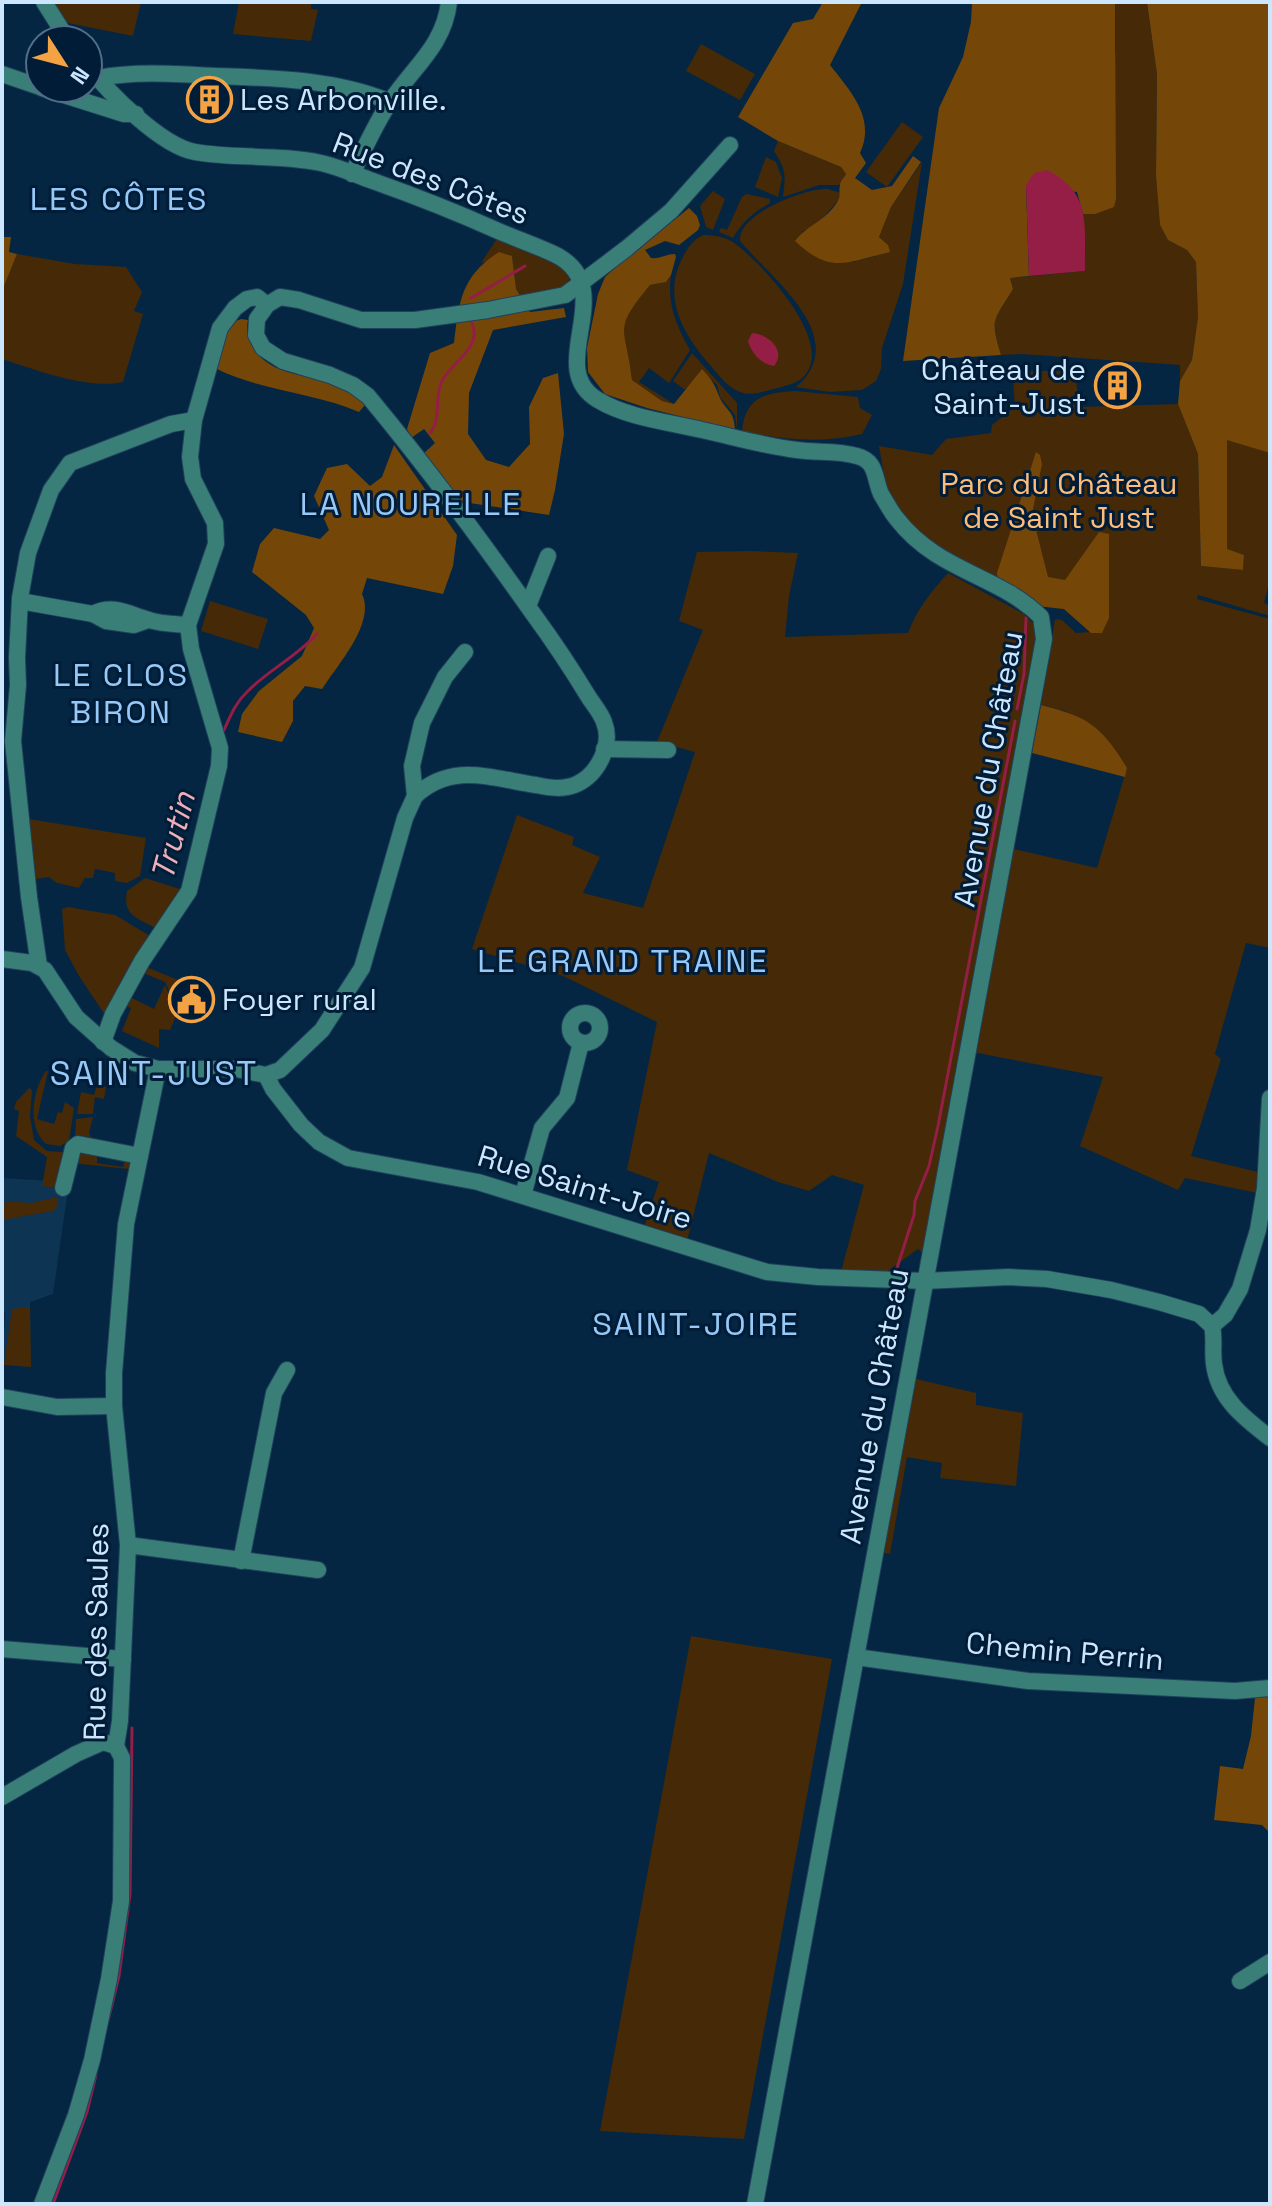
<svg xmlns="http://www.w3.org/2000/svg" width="1272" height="2206" font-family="'Space Grotesk',sans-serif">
  <rect width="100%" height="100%" fill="#042642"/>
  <path fill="#0d3452" d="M2,1178L69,1182L53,1294L30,1302L31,1367L2,1364L5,1312L2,1311Z"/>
  <g fill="#462906">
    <path d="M52,2H141L133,36L63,22Z"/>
    <path d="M239,2H311V9L318,10L311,41L233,34Z"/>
    <path d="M1115,2H1147L1157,74L1156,176L1160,225L1168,240L1187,250L1196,262L1198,317L1192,360L1180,381V365L1021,354L1001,355C990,318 993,322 1013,289L1010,278L1085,271L1083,214H1095L1116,49Z"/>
    <path d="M701,44L755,74L740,100L686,71Z"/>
    <path d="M902,122L923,137L887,187L866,172Z"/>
    <path d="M778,141L841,167L846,174L839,185H819L783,197C786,174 786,170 774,151Z"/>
    <path d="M766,157L776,162L782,178L778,197L755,187Z"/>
    <path d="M922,162L903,284L882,348L881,369L876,381L862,390L830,392L796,387C853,338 772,279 740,241C736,215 806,187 828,189C832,190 836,192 841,193L840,198L817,225L802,232L852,262L876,256L888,245L879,237L891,207Z"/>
    <path d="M713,191L725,199L713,230L706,227L700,206Z"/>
    <path d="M746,194L770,199V203C753,213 744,220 733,238L719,232L721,228L727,230L742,197Z"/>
    <path d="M703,235C715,235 727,237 737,245C763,265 834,341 805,375C799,383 787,385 778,388C768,390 752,396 743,393C729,389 720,377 711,366C684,336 661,297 683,257C688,247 693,240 703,235Z"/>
    <path d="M498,237C521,247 557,255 570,278L565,290L522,299L516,289L512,256L481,263Z"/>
    <path d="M17,254L75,264L126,267L142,292L134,311L143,314L123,382C89,390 36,370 2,359V291Z"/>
    <path d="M671,275C667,304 676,325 690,350L669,383L649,368L639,382L674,404L662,401L632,380C631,366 627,355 623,342C617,319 637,301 650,285L666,282Z"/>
    <path d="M692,353L737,403V431L735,415L720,397L717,385L701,370L688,388L684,389L673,381Z"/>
    <path d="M1027,371H1070L1076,378L1079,407L1178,404L1198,454L1201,566L1243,570L1244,555L1227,550V439L1270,453V579L1264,603L1270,606V616L1198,595L1197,599L1270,619V948L1246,943L1215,1054L1221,1059L1191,1156L1258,1172L1257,1193L1185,1178L1178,1190L1080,1146L1103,1077L972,1052L1014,849L1097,868L1127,768L1065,711L1041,705L1055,619L1062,620L1076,633L1090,632L1064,609L1037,606L932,549L888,497L879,446L932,455L946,439L991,433L992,425L1015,407L1013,379Z"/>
    <path d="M795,391L858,397L860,408L872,415L862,434C822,444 782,439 742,432C745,397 764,393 795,391Z"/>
    <path d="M750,551L798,553L789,596L785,637L908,633C917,609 931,592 948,573L1024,614L1038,628L925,1255L918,1249L885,1273L841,1272L864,1185L832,1175L809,1191L778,1182L709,1153L687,1241L644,1227L659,1182L627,1170L657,1022L563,976L472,949L517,815L574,837L572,845L600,857L583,893L643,908L695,752L657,742L703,630L679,621L697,552Z"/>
    <path d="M210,601L268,619L258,649L201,631Z"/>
    <path d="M23,818L146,838L140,876L127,883L115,881V873L95,869L93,878H85L79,888L57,883L49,877L30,880Z"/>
    <path d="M145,878L183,890L157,929C138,918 122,916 127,891Z"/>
    <path d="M68,907L115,915L150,936L107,1018L79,976L65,950L62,909Z"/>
    <path d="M144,966L178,980L173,999L165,982L141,972Z"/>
    <path d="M165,985L177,1014L170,1030L159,1029V1048L122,1031L131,1008L125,1005L128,996L154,1009Z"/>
    <path d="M46,1071H48L37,1119L54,1124L58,1112L62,1113L65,1102L74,1108L69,1141L60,1146L46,1144C27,1127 32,1091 46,1071Z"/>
    <path d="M97,1085L106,1087L104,1099L95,1097L93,1114H77L81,1092L94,1095Z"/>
    <path d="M29,1088L32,1090L30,1116L34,1140L47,1151L63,1152L66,1156L60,1188L42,1186L47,1157L16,1136L19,1111L14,1109L16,1102Z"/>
    <path d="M93,1117L89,1133L91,1137L75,1135L76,1119Z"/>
    <path d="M75,1152H93L97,1156V1163L123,1167L125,1160L130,1163L129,1169L71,1163Z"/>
    <path d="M53,1198H58V1205L53,1211L2,1220L5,1201L31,1203Z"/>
    <path d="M30,1307L31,1367L4,1365L12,1309Z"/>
    <path d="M912,1378L976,1393V1405L1023,1413L1016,1486L940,1478L942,1463L907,1457L890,1554L880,1552Z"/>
    <path d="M691,1636L832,1659L744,2139L600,2131Z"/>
  </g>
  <g fill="#744709">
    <path d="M823,2H862L830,65C851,92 876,118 860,153L866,163L855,178L872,190L892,186L913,156L921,162L891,207L879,237L888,245L890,252C847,262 831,275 795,241C805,227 822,222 833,208C843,195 838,196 840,185C840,181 844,178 846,174L841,167L778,141L738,117L793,23L813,19Z"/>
    <path d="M972,2H1115L1116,199L1114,207L1095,214H1083L1077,192L1026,185L1029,276L1010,278L1013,289C993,322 990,318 1001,355L903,361L939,108L963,57L971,22Z"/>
    <path d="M1147,2H1270V453L1227,440V549L1244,555L1243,570L1201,566L1198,454L1178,404L1180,381L1192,360L1198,317L1196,262L1187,250L1168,240L1160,225L1156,176L1157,74Z"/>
    <path d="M689,208L697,216L700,225L698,230L679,245L665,241L645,250L651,258C661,259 666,254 675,254L676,257L671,275L666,282L650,285C611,332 626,326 632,380L662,401L674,404L702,369C712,380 714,383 719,396C726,412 734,409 735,430L647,408L605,394L588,372L587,348L598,294L605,277L670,219L673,221Z"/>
    <path d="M2,237H11L9,252L17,254L2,291Z"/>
    <path d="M499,252L512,256L516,289L530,312L564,308L566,317L493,330L469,393L468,434L486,460L509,467L530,444L529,407L543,378L558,373L564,434L555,490L549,515L463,502L423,454L435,443L424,429L411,438L407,429L430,353L454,343C459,302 461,276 499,252Z"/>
    <path d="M241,319L248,320C246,329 247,336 252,345C268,376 304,373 334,384C347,389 355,395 365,405L359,412C313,392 260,391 215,368L226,328L231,323Z"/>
    <path d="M394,445L457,535L453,566L443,594L367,578L362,594C376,623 337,665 322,689L305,686L293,701V721L282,742L238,732L242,714L259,691L302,656L314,628L306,615L252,572L260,544L274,528L320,539L329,530L314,496L327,468L347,464L370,486L382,477Z"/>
    <path d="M1036,452L1040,455L1042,464L1032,514L1048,577L1065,580L1099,532L1109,534V618L1102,633H1091L1064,609L1037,606L998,583L997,573Z"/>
    <path d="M1041,705C1089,717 1101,726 1127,768L1125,777L1032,753Z"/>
    <path d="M1270,1695V1833L1262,1825L1214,1820L1220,1766L1243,1769L1251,1736L1255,1698Z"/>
  </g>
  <g fill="#951e46">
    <path d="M1047,170C1093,193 1084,226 1085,271L1029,276L1026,185L1034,173Z"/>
    <path d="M752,333C768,334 787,350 774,366C761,364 752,354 748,341Z"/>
  </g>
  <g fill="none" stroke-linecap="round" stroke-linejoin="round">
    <g stroke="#951e46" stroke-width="3">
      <path d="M471,298L525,266"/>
      <path d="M430,433C442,418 434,400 441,383C450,362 483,349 472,323"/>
      <path d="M1017,709L1024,674L1026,618"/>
      <path d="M224,730C230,717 235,703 247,692C268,670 295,658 317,634"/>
      <path d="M896,1271L914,1215L915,1201L929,1166L938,1126L1015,721"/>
      <path d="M108,2021L119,1976L130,1894L132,1728"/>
      <path d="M53,2204L87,2112L96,2075"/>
    </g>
    <defs>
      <g id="minor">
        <path d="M44,2L68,40"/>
        <path d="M88,66C109,93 161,146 195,152C234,159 280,154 321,163C339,167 356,175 373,181C415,196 456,212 496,230C516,239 538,246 558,256C620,291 543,368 598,400C628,418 669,422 702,430C734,437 764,446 797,450C816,453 837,450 857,456C877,461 874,478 881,494C886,502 891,512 897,519C938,572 999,575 1041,617L1044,639L755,2204"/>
        <path d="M2,74L40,87"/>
        <path d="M98,78C137,71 176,74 215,76C273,78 336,79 390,102"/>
        <path d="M42,88L124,114H136"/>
        <path d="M352,174C364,150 375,124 390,102C413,67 444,46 449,2"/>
        <path d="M20,601L93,614L106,621L134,625L148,620"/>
        <path d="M528,606L548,556"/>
        <path d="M93,614C113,603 130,615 149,620C161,624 176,624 188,625"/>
        <path d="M604,749L668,750"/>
        <path d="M415,796C452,762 490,778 536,785C550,788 564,790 577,784C598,774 613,745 604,722C601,713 593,704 588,696C571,668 553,641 534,615C481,540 426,466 368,396L353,385L330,375L283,361L263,348L256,335L257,319L267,305L280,297L299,300L361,320H415L488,310L565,295L627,248L671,211L730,145"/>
        <path d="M2,959L32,963L45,970L76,1017L111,1048L135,1063L158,1069H236L266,1075"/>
        <path d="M39,966L29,897L13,741L18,685L17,658L20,598L28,553L51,490L70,463L171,424L194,420"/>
        <circle cx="585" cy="1028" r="15"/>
        <path d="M103,1042L113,1014L142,961L189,891L219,766L220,748L191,649L188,625L216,544L215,523L193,479L190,457L194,420L220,328L235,308L247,299L257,297L267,305"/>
        <path d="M266,1075L273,1089L301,1125L319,1142L348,1158L478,1182L767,1272L818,1277L925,1281L1008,1277L1047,1279L1111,1290L1159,1302L1199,1314L1212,1326C1215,1339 1212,1351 1214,1364C1218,1398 1244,1418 1270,1438"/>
        <path d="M266,1075L280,1070L322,1030L362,968L405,818L415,796L412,766L422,723L445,677L465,652"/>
        <path d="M63,1188L73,1148L78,1144L140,1156"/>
        <path d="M523,1195L542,1128L567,1098L581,1043"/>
        <path d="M1212,1326L1225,1315L1240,1289L1258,1230L1265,1188L1270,1098"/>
        <path d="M2,1397L57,1407L114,1406"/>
        <path d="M128,1545L318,1570"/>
        <path d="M241,1561L274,1393L287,1370"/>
        <path d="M2,1649L123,1659"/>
        <path d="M856,1657L1028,1681L1235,1691L1270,1688"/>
        <path d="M2,1797L76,1754L103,1742L116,1746"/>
        <path d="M1240,1981L1270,1962"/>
        <path d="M42,2204L76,2115L92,2060L109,1979L121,1901L122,1758L116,1746L120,1721L128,1545L114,1406V1373L126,1224L158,1069"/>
      </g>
    </defs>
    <use href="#minor" stroke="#20415c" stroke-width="18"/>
    <use href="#minor" stroke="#3a7e78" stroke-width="16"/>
  </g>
  <defs>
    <symbol id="building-ring" viewBox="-11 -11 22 22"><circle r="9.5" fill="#001c37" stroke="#f4a344" stroke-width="1.5"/><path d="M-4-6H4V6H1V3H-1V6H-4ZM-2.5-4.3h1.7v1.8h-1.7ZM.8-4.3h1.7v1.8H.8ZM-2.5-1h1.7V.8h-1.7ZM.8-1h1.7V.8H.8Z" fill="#f4a344"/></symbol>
    <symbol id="civic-ring" viewBox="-11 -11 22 22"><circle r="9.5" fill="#001c37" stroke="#f4a344" stroke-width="1.5"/><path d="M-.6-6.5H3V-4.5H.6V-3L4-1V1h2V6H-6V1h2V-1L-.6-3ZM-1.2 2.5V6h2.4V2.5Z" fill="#f4a344"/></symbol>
  </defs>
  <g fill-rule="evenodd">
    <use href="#building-ring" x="184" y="74" width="51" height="51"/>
    <use href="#building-ring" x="1092" y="360" width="51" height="51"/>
    <use href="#civic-ring" x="166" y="974" width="51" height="51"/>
  </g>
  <g text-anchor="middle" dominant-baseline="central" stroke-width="6" stroke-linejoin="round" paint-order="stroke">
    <g font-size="30" fill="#cce6fe" stroke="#001c37" text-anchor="start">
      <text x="240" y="99">Les Arbonville.</text>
      <text x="1086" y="369" text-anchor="end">Château de<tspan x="1086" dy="34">Saint-Just</tspan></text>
      <text x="222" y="999">Foyer rural</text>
    </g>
    <g font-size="30" fill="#cce6fe" stroke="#001c37">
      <text transform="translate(431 178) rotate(21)">Rue des Côtes</text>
      <text transform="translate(988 769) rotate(-80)">Avenue du Château</text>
      <text transform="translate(585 1187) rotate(17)">Rue Saint-Joire</text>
      <text transform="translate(874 1406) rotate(-80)">Avenue du Château</text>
      <text transform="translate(96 1632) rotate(-89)">Rue des Saules</text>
      <text transform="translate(1065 1651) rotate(5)">Chemin Perrin</text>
    </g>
    <g font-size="30" fill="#fdbd7a" stroke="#001c37">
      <text x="1059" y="483">Parc du Château<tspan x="1059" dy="34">de Saint Just</tspan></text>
    </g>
    <g font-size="32" letter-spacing="2" fill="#96c9f8" stroke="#001c37">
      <text x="119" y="199">LES CÔTES</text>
      <text x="411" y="504">LA NOURELLE</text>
      <text x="121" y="675">LE CLOS<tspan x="121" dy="37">BIRON</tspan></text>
      <text x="623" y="961">LE GRAND TRAINE</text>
      <text x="696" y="1324">SAINT-JOIRE</text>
    </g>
    <g font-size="32" font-style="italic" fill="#edafba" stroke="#001c37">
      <text transform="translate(173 836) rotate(-75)">Trutin</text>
    </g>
    <g font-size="34" letter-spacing="2" fill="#96c9f8" stroke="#001c37">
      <text x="154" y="1073">SAINT-JUST</text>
    </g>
  </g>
  <rect width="1272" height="2206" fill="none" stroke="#cce6fe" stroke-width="8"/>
  <g transform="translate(64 64) rotate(126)"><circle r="38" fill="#001c37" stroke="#526d87" stroke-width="2"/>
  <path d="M0-6L14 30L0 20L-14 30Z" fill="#f4a344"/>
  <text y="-12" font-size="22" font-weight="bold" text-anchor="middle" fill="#cce6fe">N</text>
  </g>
</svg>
